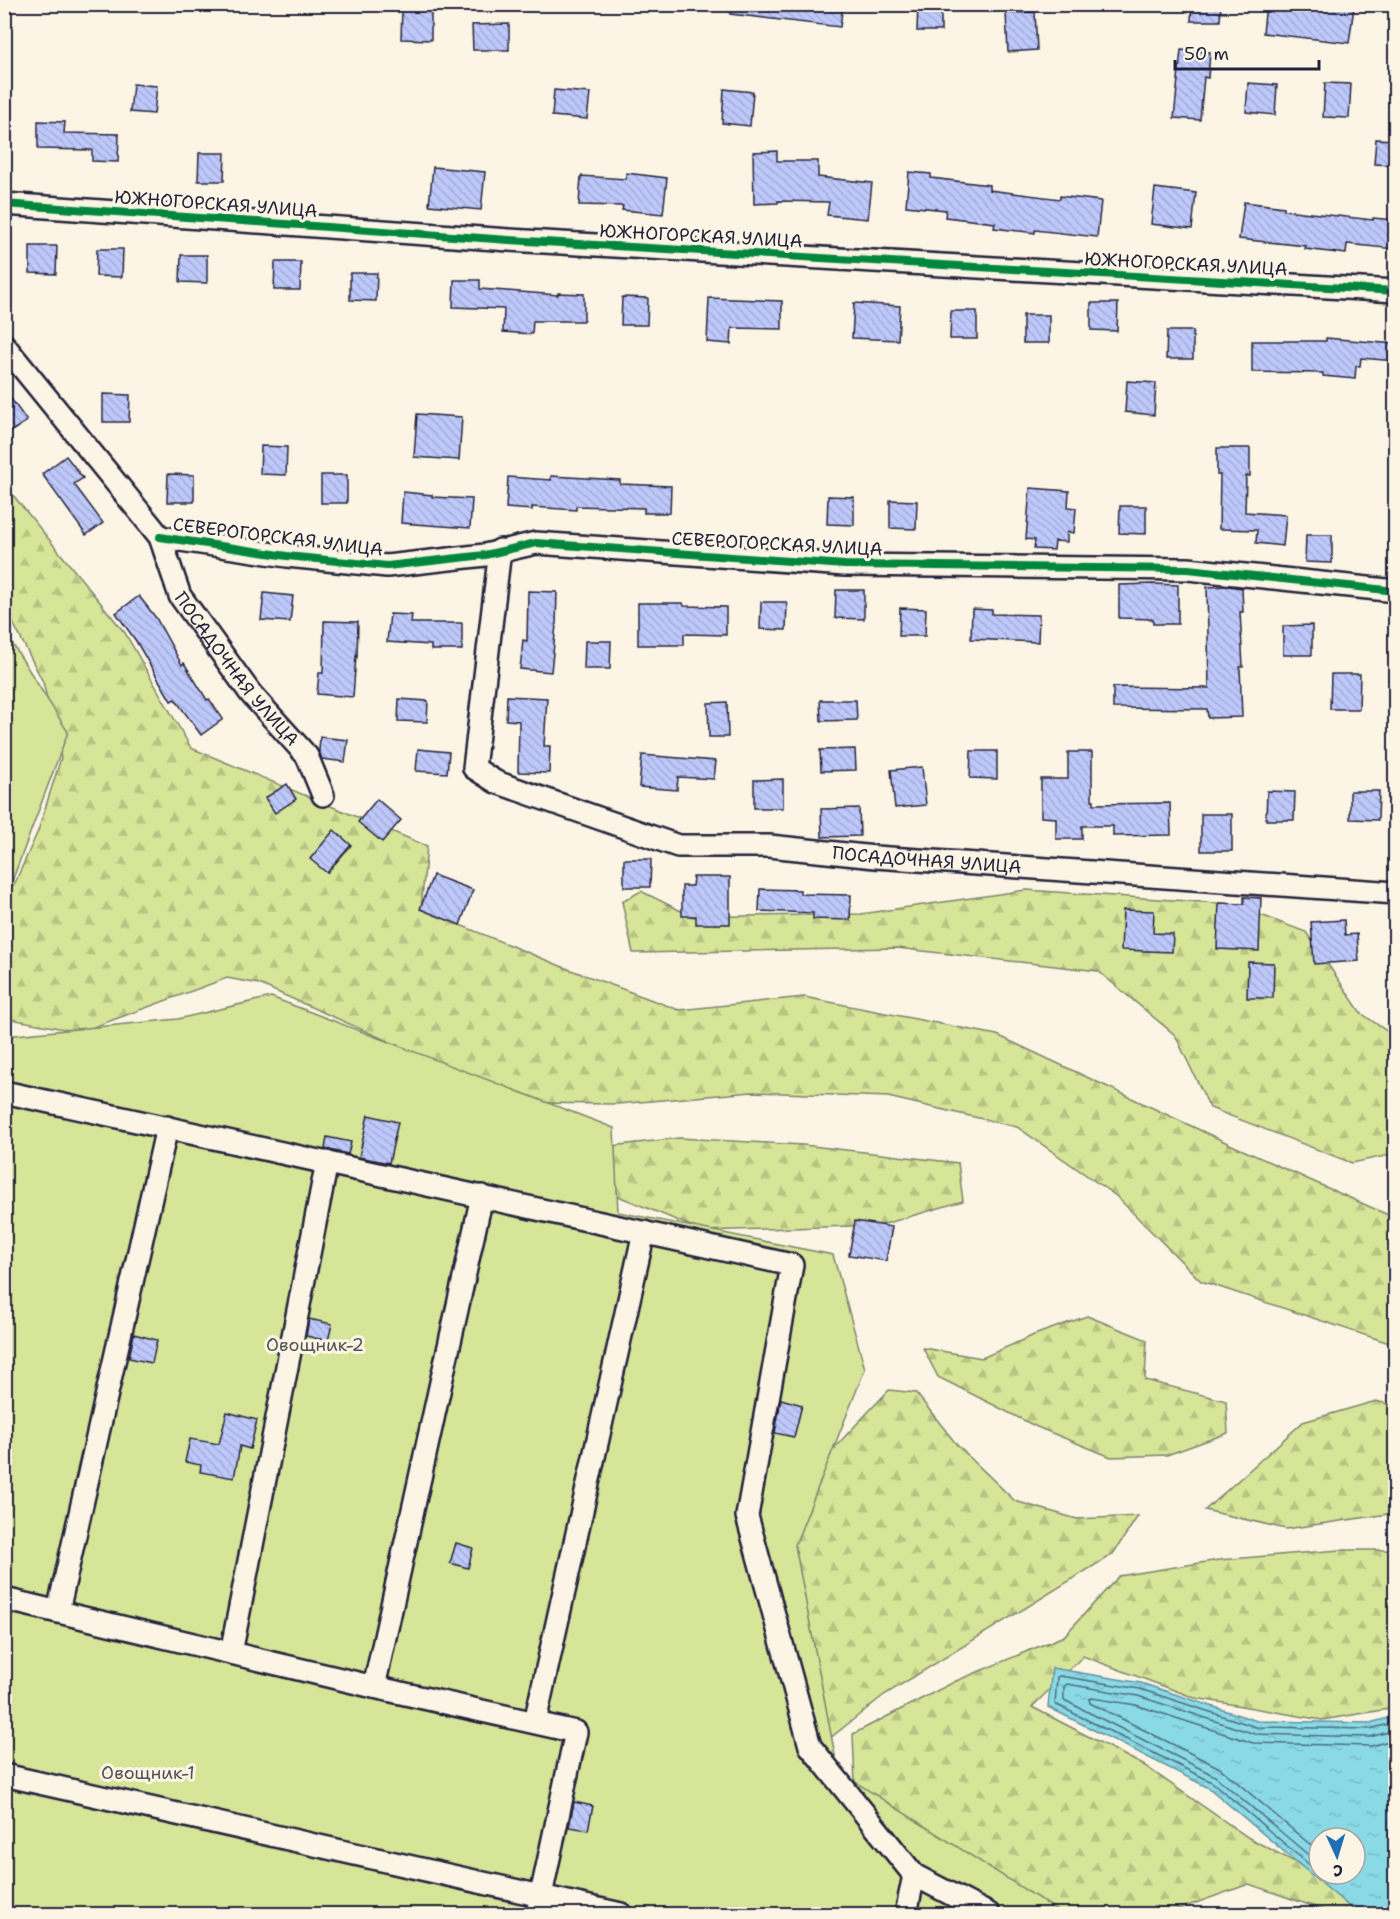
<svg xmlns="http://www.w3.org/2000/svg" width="1400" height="1919" font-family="'Shantell Sans',sans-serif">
  <defs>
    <pattern id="forest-firs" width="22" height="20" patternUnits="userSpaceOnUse" patternTransform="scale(1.5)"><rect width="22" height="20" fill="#d6e598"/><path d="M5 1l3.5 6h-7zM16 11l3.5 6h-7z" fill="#b7c484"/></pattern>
    <pattern id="water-ripples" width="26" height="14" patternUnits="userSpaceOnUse" patternTransform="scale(1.5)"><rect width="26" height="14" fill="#8adae6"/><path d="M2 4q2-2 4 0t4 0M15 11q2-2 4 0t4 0" fill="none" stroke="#77bbc6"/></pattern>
    <pattern id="building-back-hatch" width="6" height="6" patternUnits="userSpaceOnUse" patternTransform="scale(1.5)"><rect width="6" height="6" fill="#bec9fa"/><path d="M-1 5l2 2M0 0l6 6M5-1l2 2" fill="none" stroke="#a3acd7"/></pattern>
  </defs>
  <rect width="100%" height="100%" fill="#fcf5e5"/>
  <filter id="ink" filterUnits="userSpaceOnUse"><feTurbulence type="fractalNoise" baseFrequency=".0167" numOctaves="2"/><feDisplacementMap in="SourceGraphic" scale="12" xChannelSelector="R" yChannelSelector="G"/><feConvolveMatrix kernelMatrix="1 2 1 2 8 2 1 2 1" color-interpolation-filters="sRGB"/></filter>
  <g filter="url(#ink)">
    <g fill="url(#forest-firs)" stroke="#7c846a" stroke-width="1.5">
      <path d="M4,484L125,633L191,748L427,846L421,909L563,967L679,1010L804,997L997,1035L1236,1147L1395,1218V1345L1201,1281L1116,1196L1017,1127L888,1097L752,1092L617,1104L528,1103L259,984L227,978L80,1032L5,1018V890L14,885L38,831L61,758L43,682L5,607Z"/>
      <path d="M1026,890L1231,904L1306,932L1361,1013L1395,1037V1154L1352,1163L1210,1108L1175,1035L1098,971L897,948L633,953L622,902L641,891L693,917L861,914Z"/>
      <path d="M679,1138L803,1145L958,1163L963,1201L881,1225L703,1231L613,1194L604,1147Z"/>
      <path d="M1087,1316L1147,1340L1145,1380L1226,1401L1228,1433L1167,1455L1111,1457L1037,1427L938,1377L923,1348L982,1358L1034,1335Z"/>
      <path d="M889,1390L916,1393L957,1445L1015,1501L1077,1519L1138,1516L1113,1554L884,1695L829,1739L764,1522Z"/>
      <path d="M1376,1401L1395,1406V1513L1286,1529L1205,1510L1303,1422Z"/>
      <path d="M1340,1550H1395V1708L1322,1720L1195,1698L1083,1656L1032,1707L1145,1766L1249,1838L1395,1914H1335L1249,1884L1165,1914H1046L855,1785L853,1734L956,1681L1064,1636L1119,1576L1219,1560Z"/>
    </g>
    <g fill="#d6e598" stroke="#7c846a" stroke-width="1.5">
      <path d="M5,632L68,732L5,900Z"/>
      <path d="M271,997L614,1128L618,1212L833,1255L865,1369L795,1545L838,1771L1063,1914H5V1036L178,1019Z"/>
    </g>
    <path fill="url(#water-ripples)" stroke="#6090a2" stroke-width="1.5" fill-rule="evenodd" d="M1052,1668L1141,1683L1257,1721L1370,1723L1395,1716V1914H1358L1209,1788L1048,1707ZM1319,1838H1355V1874H1319Z"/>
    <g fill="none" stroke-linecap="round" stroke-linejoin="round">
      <g stroke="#4c6c7f" stroke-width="1.5">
        <path d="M1319,1852L1220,1768L1090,1703L1089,1699L1092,1698L1136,1705L1253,1743L1371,1746L1396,1739"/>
        <path d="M1319,1864L1215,1776L1064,1700V1686L1067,1684L1138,1696L1255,1734L1370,1737L1396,1730"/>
        <path d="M1319,1873L1212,1782L1055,1704L1057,1677L1060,1676L1140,1689L1256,1727L1370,1729L1396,1722"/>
      </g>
    </g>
    <g fill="url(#building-back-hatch)" stroke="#22223b" stroke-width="1.5">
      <path d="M730,4H843L840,27L730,14Z"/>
      <path d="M918,4H941V31H917Z"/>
      <path d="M1192,4H1221L1220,21H1191Z"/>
      <path d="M1266,4H1332L1354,7L1349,43L1263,33Z"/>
      <path d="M402,8H431V40L401,39Z"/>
      <path d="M1035,12L1037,50L1008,52L1006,13Z"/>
      <path d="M509,24V50H473L472,25Z"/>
      <path d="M1181,50L1210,52L1208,78L1204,77L1200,120L1174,118Z"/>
      <path d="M1248,83L1277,85L1275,115L1246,112Z"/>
      <path d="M1325,83L1351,84L1349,118L1323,117Z"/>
      <path d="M133,84L157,86L154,114L130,112Z"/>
      <path d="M724,89L753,92L750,126L722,123Z"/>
      <path d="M554,90L590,93L587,119L552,116Z"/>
      <path d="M38,121L65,122L64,133L119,134L118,162L92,161V150L38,149Z"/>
      <path d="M1376,139L1394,140L1392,165L1374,164Z"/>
      <path d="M777,151V161H818V177L872,183L868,219L827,215L829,202L778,201V203L754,204L753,152Z"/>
      <path d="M199,153H225L224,181H198Z"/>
      <path d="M433,167L485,172L481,210L429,205Z"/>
      <path d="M909,172L931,174V178L989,185V190L1060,199V196L1101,201L1097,237L1035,230V233L994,228L995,223L945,217L946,210L906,206Z"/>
      <path d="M626,173L667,178L663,214L622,210L623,206L579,205L581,176L626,179Z"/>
      <path d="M1155,188L1196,193L1192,229L1151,224Z"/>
      <path d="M1244,202L1284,207V210L1373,220V218L1395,220V249L1347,244L1346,254L1305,249L1306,246L1239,239Z"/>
      <path d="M30,246H57L56,274L30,273Z"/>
      <path d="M97,249H123L122,277L96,276Z"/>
      <path d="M181,255H207V283L180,282Z"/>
      <path d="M275,262H301L300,290H274Z"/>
      <path d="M350,273H377L376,301L350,300Z"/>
      <path d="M454,280H480V289L558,295V293L584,294V321H533L532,334L503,332L504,309L453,307Z"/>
      <path d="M622,297L648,298L647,325H621Z"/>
      <path d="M709,298L782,301V329L732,328L731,344L707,342Z"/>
      <path d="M854,303L900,306L898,340L852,338Z"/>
      <path d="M1091,303H1118L1117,331L1091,330Z"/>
      <path d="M951,311H977V339H950Z"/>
      <rect x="1023" y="315" width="26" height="28"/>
      <path d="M1167,331H1193V359H1166Z"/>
      <path d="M1326,338L1395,344V361L1361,358L1360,366H1356L1355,379L1323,376V373L1252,372V341H1326Z"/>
      <path d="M1127,381L1156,383L1154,415L1125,412Z"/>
      <path d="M4,389L27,421L4,436Z"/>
      <path d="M103,394L130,395L129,422H103Z"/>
      <path d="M417,414L462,417L459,460L414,457Z"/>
      <path d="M261,446L287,447L286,475L260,474Z"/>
      <path d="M1217,448H1250V476H1246L1245,512L1286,515L1283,546L1256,543L1257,530L1219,529L1220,475H1217Z"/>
      <path d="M66,456L83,478L74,484L103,523L86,535L42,474Z"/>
      <path d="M168,474L194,475V502H167Z"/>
      <rect x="321" y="475" width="26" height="28"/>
      <path d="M551,476L620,480V484L671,486L670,513H644V508L576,506V510L532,507V510L506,508L508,477L551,480Z"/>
      <path d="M1030,488L1069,491L1068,507L1076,508L1074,533L1067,532V542L1055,541L1054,550L1034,549L1035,540L1026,539Z"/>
      <path d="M403,492L432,495V497L472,499L470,528L401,523Z"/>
      <path d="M828,496L854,497V525L827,524Z"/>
      <path d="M890,500L917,501L916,529L890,528Z"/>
      <path d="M1120,506H1146V534L1119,533Z"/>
      <path d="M1306,535H1332V563L1305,562Z"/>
      <path d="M1153,584L1178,585V624H1153V619L1119,618V585Z"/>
      <path d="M1228,586L1242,588L1243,612H1240L1243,667H1240L1242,717L1208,718L1207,709L1113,708V687L1209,688L1207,587Z"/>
      <path d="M836,590H864V619L835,618Z"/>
      <path d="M528,591L557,592L556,625L551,672L520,669L523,640L527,641Z"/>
      <path d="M264,593L293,596L290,622L261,620Z"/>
      <path d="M139,596L156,618L182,665L184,663L207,700L209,699L223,719L201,735L175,699L171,701L136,641L116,613Z"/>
      <path d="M761,602H787L786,630L760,629Z"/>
      <path d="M638,603H683L684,606L726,607V635L684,634V645H638Z"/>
      <path d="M900,608L926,609L925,636H899Z"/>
      <path d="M972,609L992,610V614L1039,615L1038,642L971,639Z"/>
      <path d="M390,614L412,615L411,623H462V650H431V645L387,642Z"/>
      <path d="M324,621L358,622L357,657L356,656L353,697L317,694L319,673H323Z"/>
      <path d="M1312,625V655H1283V626Z"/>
      <path d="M585,641H611L610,669H584Z"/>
      <path d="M1331,674H1360L1359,709H1330Z"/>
      <path d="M507,696L547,698L544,746H550L549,773L518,772L519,721L506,720Z"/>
      <path d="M399,699L428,701L427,722L398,721Z"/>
      <path d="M820,700H856L857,720L821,721Z"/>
      <path d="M727,702L728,737H709L708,703Z"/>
      <path d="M320,737L348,740L345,762L322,759L319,751Z"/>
      <path d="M418,749L449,752L447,773L416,771Z"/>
      <path d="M855,749L856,770L821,771L820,750Z"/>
      <path d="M971,751H997V779L970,778Z"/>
      <path d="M1068,752H1092V800H1094V804L1170,803L1171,835L1113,836V826H1082V839H1056V818L1041,817V779H1068Z"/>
      <path d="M642,755L716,761L714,779L678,777L677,790L639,787Z"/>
      <path d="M922,767L926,805L895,808L891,770Z"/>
      <path d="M783,779V808H754V780Z"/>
      <path d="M287,784L296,799L275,813L265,798Z"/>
      <path d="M1267,791L1295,792L1294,820H1266Z"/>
      <path d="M1350,791H1379L1378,820L1350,819Z"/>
      <path d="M377,799L401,820L382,842L358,822Z"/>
      <path d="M859,808L860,836L822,837L821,809Z"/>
      <rect x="1201" y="814" width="31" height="37"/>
      <path d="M334,830L351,845L327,873L310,859Z"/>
      <path d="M624,859H651L650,887H624Z"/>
      <path d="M433,875L473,890L460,925L420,909Z"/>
      <path d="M693,877H730V924H696V916H682V886H692Z"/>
      <path d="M760,889L800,890V894L851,895L850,920L813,919V913L759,911Z"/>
      <path d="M1244,897L1261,898L1259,951L1217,949L1219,903L1244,904Z"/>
      <path d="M1123,910L1154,911L1153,933L1173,934L1172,952L1121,950Z"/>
      <path d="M1344,920L1345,935L1357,934L1359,961L1314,964L1311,922Z"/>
      <path d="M1248,962L1274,963L1273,998H1247Z"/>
      <path d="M368,1115L398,1122L389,1163L359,1157Z"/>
      <path d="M327,1137L351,1142L348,1154L325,1149Z"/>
      <path d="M855,1221L892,1227L886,1261L849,1255Z"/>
      <path d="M309,1319L332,1324L328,1341L306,1336Z"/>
      <path d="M134,1334L157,1340L152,1363L129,1358Z"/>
      <path d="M781,1399L802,1405L794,1437L775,1433Z"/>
      <path d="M227,1412L257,1420L250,1449L240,1446L234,1478L200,1472L201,1465L185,1462L190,1439L219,1444Z"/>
      <path d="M456,1543L473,1548L468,1568L450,1563Z"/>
      <path d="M574,1802L593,1806L588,1830L569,1827Z"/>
    </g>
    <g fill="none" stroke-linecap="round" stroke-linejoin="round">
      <defs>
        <g id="minor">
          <path d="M4,204L509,240L1396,291"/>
          <path id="s1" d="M4,345L160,537L180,596L251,694L307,756L323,795"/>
          <path d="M160,537L287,556L387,566L485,555L536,543L845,565L1188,569L1396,591"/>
          <path id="s2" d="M500,550L474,768L496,782L678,846H769L875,857L1396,893"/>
          <path d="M4,1092L792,1265L747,1516L810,1746L914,1875L906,1914"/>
          <path d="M4,1599L374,1687L576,1732L537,1914"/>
          <path d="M58,1611L167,1127"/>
          <path d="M231,1653L327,1162"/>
          <path d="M374,1687L482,1196"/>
          <path d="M535,1722L644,1232"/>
          <path d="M4,1775L621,1914"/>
          <path d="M914,1875L989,1914"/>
        </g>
      </defs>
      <use href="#minor" stroke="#22223b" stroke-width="26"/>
      <use href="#minor" stroke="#fcf5e5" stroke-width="21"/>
      <defs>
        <g id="cycleway">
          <path d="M4,204L509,240L1396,291"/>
          <path d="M160,537L287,556L387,566L485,555L536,543L845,565L1188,569L1396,591"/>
        </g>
      </defs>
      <use href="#cycleway" stroke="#fcf5e5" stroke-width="11"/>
      <use href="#cycleway" stroke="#00873e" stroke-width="8"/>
    </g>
  </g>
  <g text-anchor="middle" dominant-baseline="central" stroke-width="6" stroke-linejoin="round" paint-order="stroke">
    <g font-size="18" fill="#22223b" stroke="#fcf5e5">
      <text transform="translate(216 204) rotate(4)">ЮЖНОГОРСКАЯ УЛИЦА</text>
      <text transform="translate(701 236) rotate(3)">ЮЖНОГОРСКАЯ УЛИЦА</text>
      <text transform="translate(1186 264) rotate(3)">ЮЖНОГОРСКАЯ УЛИЦА</text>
      <text transform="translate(278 537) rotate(7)">СЕВЕРОГОРСКАЯ УЛИЦА</text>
      <text transform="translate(777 544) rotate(3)">СЕВЕРОГОРСКАЯ УЛИЦА</text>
      <text stroke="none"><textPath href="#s1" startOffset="402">ПОСАДОЧНАЯ УЛИЦА</textPath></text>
      <text stroke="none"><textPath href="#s2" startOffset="688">ПОСАДОЧНАЯ УЛИЦА</textPath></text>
    </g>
    <g font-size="18" fill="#4f5352" stroke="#fcf5e5">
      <text x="315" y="1345">Овощник-2</text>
      <text x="148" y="1773">Овощник-1</text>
    </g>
  </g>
  <rect width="1400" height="1919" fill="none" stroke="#fcf5e5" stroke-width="24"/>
  <rect x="12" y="12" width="1376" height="1895" fill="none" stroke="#22223b" stroke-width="2" filter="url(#ink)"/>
  <g transform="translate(1337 1856) rotate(176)"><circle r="28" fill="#fcf5e5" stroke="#a5a1a1" stroke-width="1.5"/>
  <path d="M0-4.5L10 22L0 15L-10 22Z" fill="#1f6fb2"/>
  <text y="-9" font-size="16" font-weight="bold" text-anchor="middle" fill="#22223b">С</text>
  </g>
  <path d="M1175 60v9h144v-9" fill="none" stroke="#22223b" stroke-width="3"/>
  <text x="1184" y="60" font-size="18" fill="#22223b" stroke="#fcf5e5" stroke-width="4.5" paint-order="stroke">50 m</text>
</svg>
